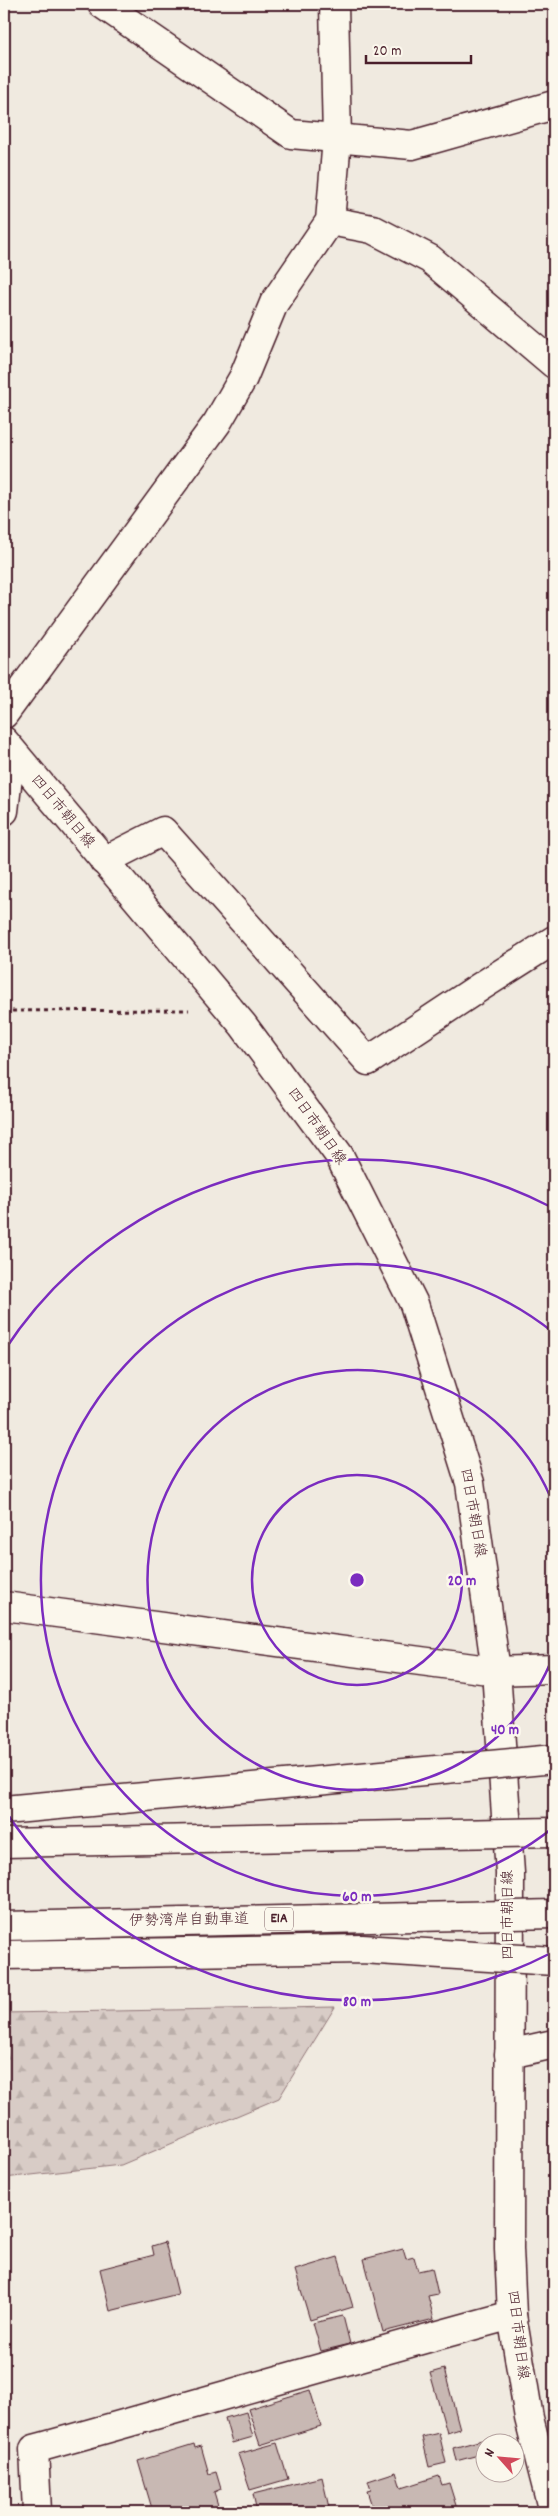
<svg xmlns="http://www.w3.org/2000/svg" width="558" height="2516" font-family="Dekko,'Klee One',sans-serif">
  <defs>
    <pattern id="forest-firs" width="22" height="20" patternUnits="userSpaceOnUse" patternTransform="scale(1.25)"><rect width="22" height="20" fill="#d8ccc6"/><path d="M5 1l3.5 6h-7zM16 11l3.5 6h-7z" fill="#bbafaa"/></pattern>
  </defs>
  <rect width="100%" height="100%" fill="#f0eae0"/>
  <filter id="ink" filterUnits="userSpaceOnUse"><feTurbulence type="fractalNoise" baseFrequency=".02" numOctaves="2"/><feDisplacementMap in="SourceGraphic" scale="10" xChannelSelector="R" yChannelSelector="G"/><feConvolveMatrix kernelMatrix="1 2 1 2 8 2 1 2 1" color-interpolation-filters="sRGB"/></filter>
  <g filter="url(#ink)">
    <path fill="url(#forest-firs)" stroke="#917678" d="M335,2007L279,2098L121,2165L4,2178V2013Z"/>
    <g fill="#c8b8b3" stroke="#4a1f2b">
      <path d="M165,2242L178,2294L110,2311L100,2269L154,2255L152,2246Z"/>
      <path d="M403,2249L406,2259L414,2257L418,2271L432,2268L438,2294L428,2296L434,2319L383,2332L364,2259Z"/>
      <path d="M338,2257L353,2307L310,2320L295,2270Z"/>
      <path d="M343,2316L350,2344L321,2351L313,2323Z"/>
      <path d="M444,2369L460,2429L447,2433L430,2373Z"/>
      <path d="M310,2390L321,2426L260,2445L248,2409Z"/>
      <path d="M246,2412L253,2437L232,2443L225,2418Z"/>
      <path d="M439,2433L446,2463L429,2467L422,2437Z"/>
      <path d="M482,2440L486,2453L456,2461L453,2448Z"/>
      <path d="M277,2443L288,2479L250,2490L238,2454Z"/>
      <path d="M194,2444L195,2448L201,2446L209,2474L216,2472L221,2489L214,2492L220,2512H153L138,2461Z"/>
      <path d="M396,2472L401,2488L439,2476L442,2485L449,2483L458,2512H374L367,2491L371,2490L368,2481Z"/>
      <path d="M322,2477L330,2512H257L253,2494Z"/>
    </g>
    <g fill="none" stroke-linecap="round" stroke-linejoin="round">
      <defs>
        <g id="minor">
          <path d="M102,4L291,134L412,145L554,105"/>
          <path d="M330,221L372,229L430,259L554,364"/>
          <path d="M4,714L217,423L243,378L274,303L330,221L337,139L334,4"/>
          <path d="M4,811L11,751"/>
          <path d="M104,861L163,831L368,1061L480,987L554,940"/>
          <path d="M4,1606L496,1671"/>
          <path d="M37,2512L34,2449C193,2405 352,2358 512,2315"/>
        </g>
        <path id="tertiary" d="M496,1671L554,1669"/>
        <path id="primary" d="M4,741L243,1025L339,1155L414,1304L470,1483L496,1671L510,1873L509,2249L512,2315L529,2418L553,2512"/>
        <path id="motorway" d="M509,2054L554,2044"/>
      </defs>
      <use href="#minor" stroke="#4a1f2b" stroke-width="31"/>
      <use href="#tertiary" stroke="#4a1f2b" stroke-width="31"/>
      <use href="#primary" stroke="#4a1f2b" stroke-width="31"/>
      <use href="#motorway" stroke="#4a1f2b" stroke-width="31"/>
      <path stroke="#4a1f2b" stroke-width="3" stroke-dasharray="4 4" stroke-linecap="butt" d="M4,1011L189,1010"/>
      <use href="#minor" stroke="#fbf7ec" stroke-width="28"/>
      <use href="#tertiary" stroke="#fbf7ec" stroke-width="28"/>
      <use href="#primary" stroke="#fbf7ec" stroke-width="28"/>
      <use href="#motorway" stroke="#fbf7ec" stroke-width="28"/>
      <defs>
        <g id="motorway-bridge">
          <path d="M4,1810L554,1759"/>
          <path d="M4,1843L554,1832"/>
          <path d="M4,1926L554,1914"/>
          <path d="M4,1955L362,1949L554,1961"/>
        </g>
      </defs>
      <use href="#motorway-bridge" stroke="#4a1f2b" stroke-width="31" stroke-linecap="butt"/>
      <use href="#motorway-bridge" stroke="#fbf7ec" stroke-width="28"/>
    </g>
  </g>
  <g fill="none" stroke="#7b2cbf" stroke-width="2.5">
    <circle cx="357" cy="1580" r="105"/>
    <path d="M554 1654A210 210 0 1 1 554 1506"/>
    <path d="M554 1827A316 316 0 1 1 554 1333"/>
    <path d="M551 1953A421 421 0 0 1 4 1809M4 1351A421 421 0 0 1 551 1207"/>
  </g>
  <g text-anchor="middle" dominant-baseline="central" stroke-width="5" stroke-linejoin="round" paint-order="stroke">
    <rect fill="#fbf7ec" stroke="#7f6065" stroke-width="1" x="265" y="1907.5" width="28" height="23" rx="4"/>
    <g font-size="14" font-weight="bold" fill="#4a1f2b">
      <text x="279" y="1919">E1A</text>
    </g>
    <g font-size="15" fill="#4a1f2b" stroke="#fbf7ec">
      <text transform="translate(62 812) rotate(50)">四日市朝日線</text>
      <text transform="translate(316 1127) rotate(55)">四日市朝日線</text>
      <text transform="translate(472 1513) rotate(80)">四日市朝日線</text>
      <text transform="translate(509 1915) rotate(-90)">四日市朝日線</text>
      <text transform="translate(189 1921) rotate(-1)">伊勢湾岸自動車道</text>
      <text transform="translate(517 2335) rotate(83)">四日市朝日線</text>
    </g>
  </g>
  <circle cx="357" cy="1580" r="8" fill="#7b2cbf" stroke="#fbf7ec" stroke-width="2.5"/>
  <g font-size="15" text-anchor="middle" font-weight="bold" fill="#7b2cbf" stroke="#fbf7ec" stroke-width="5" stroke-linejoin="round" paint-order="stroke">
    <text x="462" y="1585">20 m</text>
    <text x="505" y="1734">40 m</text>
    <text x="357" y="1901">60 m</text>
    <text x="357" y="2006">80 m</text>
  </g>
  <rect width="558" height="2516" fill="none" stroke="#fbf7ec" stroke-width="20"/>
  <rect x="10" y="10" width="538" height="2496" fill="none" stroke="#4a1f2b" stroke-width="2" filter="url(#ink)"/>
  <g transform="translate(500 2458) rotate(297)"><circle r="24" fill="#fbf7ec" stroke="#b4a19f"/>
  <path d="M0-4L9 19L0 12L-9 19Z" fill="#d1495b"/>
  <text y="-8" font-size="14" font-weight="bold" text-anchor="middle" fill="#4a1f2b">N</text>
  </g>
  <path d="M366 55v8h105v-8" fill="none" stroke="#4a1f2b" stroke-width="2.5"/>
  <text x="373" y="55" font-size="15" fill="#4a1f2b" stroke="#fbf7ec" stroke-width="4" paint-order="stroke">20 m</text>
</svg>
